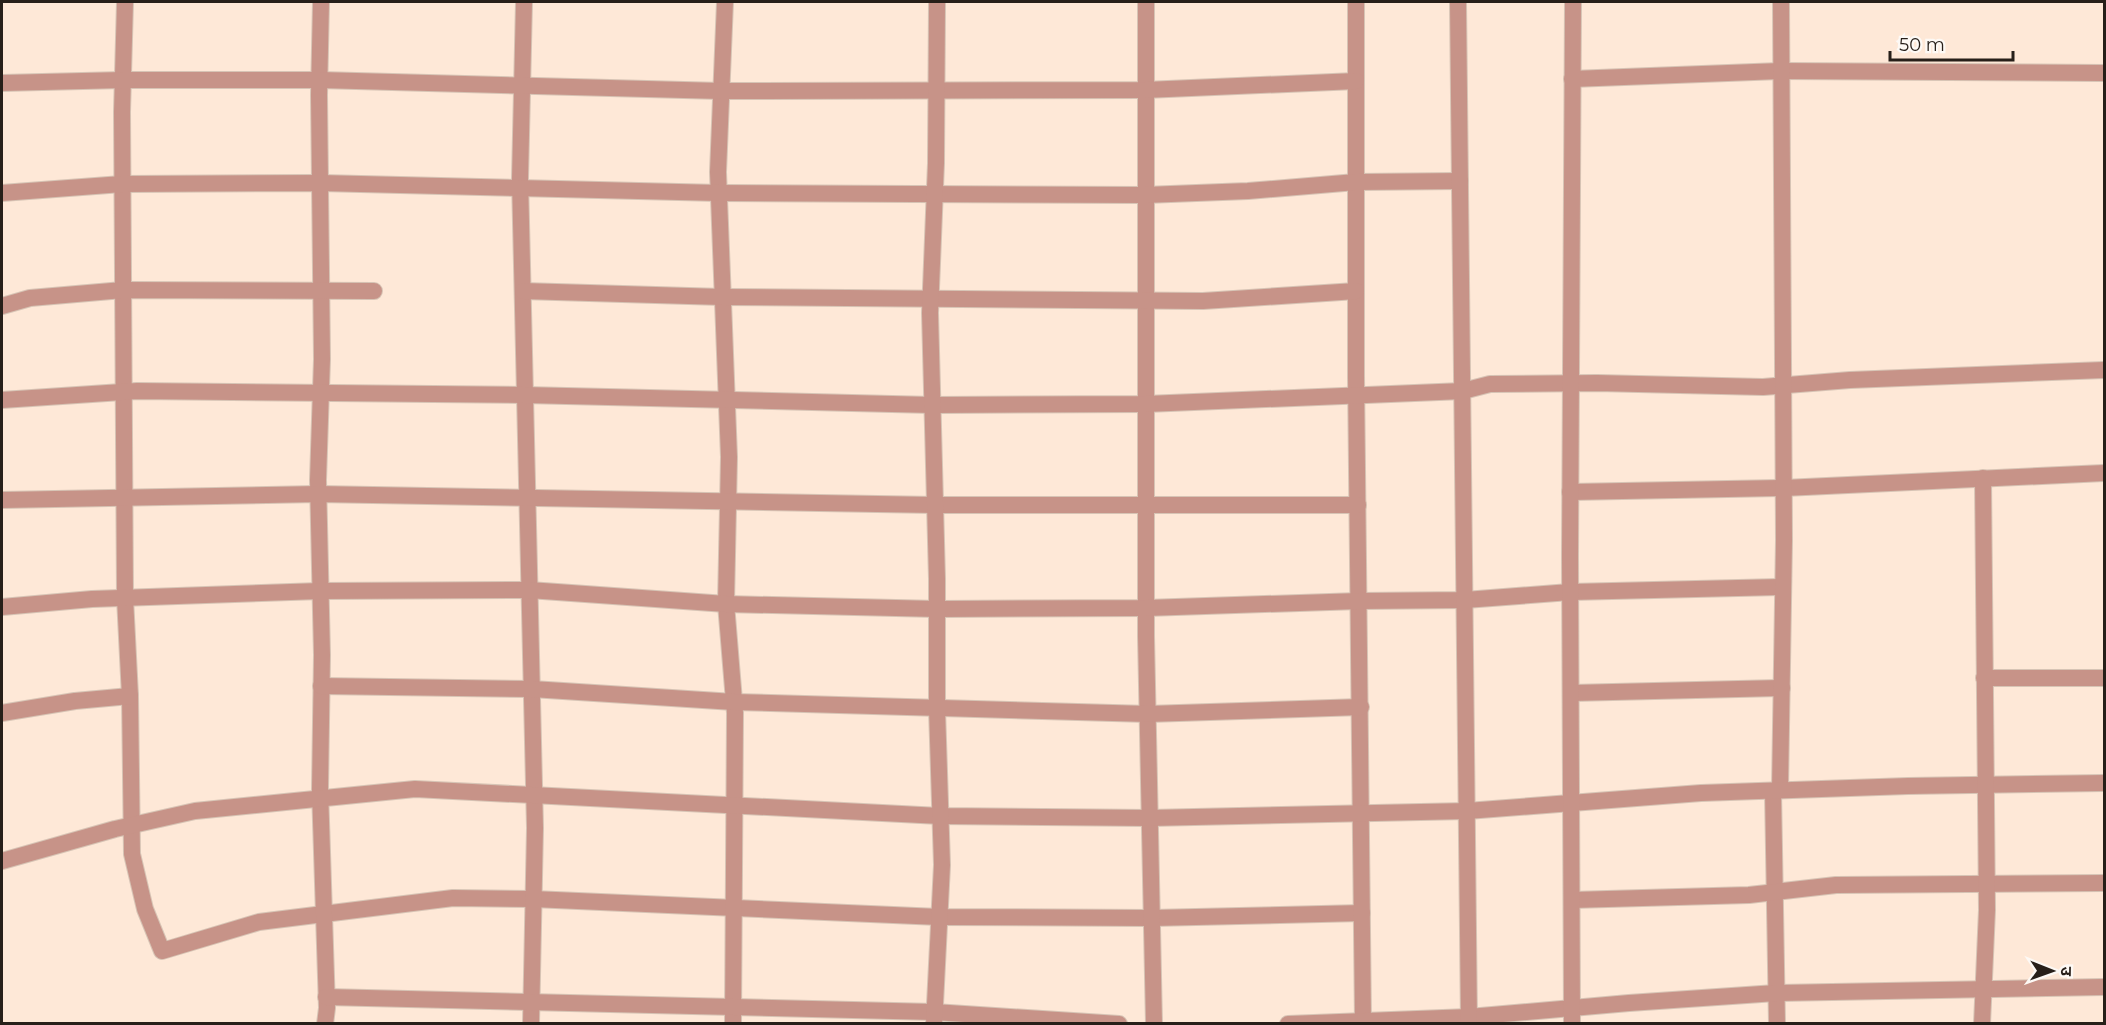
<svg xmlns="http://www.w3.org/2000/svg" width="2106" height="1025" font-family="Montserrat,'Noto Sans Devanagari',sans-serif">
  <rect width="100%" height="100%" fill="#fee8d7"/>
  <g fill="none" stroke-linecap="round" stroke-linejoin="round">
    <defs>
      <g id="minor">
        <path d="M125,2L122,112L125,598L130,696L132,854L145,909L162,951L259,922L453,898L533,899L939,917L1152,918L1362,913"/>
        <path d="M321,2L319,95L322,359L318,480L322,655L320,790L327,1008L325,1024"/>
        <path d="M524,2L520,179L535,828L531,1024"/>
        <path d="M725,2L718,172L729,457L726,604L735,713L733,1024"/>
        <path d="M1146,2V636L1154,1024"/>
        <path d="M1356,2V376L1363,1024"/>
        <path d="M1572,79L1781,71L2104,73"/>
        <path d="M2,83L123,80H320L721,91L1145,90L1356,81"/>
        <path d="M2,193L122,184L321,183L719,193L1145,195L1248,191L1356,182L1460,181"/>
        <path d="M523,291L722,297L1203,301L1356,291"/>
        <path d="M2,306L30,298L123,290L374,291"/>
        <path d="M2,400L137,391L525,395L932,405L1146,404L1463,391L1490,384L1597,383L1763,387L1850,380L2104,370"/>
        <path d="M1570,492L1784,488L2104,473"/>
        <path d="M2,500L318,494L935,505H1358"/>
        <path d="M2,607L92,599L320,591L529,590L726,604L937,609L1146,608L1359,601L1465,600L1570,592L1783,587"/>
        <path d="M1984,678H2104"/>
        <path d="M321,686L532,689L734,702L1148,714L1361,707"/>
        <path d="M1571,693L1782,688"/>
        <path d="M2,713L75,701L130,696"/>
        <path d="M1780,790L1784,540L1781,2"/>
        <path d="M1773,791L1777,1024"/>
        <path d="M2,861L115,829L195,811L415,789L940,816L1150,818L1467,811L1701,793L1908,786L2104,783"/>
        <path d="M1572,900L1749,895L1836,885L2104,883"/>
        <path d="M326,997L934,1012L1119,1024"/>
        <path d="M934,1024L942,865L937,709V579L930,313L936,163L937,2"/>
        <path d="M1288,1024L1469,1017L1629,1003L1776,993L2104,987"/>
        <path d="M1572,1024L1570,556L1573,2"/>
        <path d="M1982,1024L1987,910L1983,478"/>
      </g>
      <path id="tertiary" d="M1458,2L1469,1024"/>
    </defs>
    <use href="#minor" stroke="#d7c4b5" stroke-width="18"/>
    <use href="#tertiary" stroke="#d7c4b5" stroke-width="18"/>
    <use href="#minor" stroke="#c79388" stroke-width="16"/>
    <use href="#tertiary" stroke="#c79388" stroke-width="16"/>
  </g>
  <rect width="2106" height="1025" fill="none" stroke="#271f19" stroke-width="6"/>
  <g transform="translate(2052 971) rotate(91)" stroke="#fdf9f5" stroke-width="4.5" paint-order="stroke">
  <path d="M0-4.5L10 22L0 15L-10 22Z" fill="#271f19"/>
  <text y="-9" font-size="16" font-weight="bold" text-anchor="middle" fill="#271f19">उ</text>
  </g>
  <path d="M1890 51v9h123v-9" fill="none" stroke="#271f19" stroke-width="3"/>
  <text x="1899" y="51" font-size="18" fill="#271f19" stroke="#fdf9f5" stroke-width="4.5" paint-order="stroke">50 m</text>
</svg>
